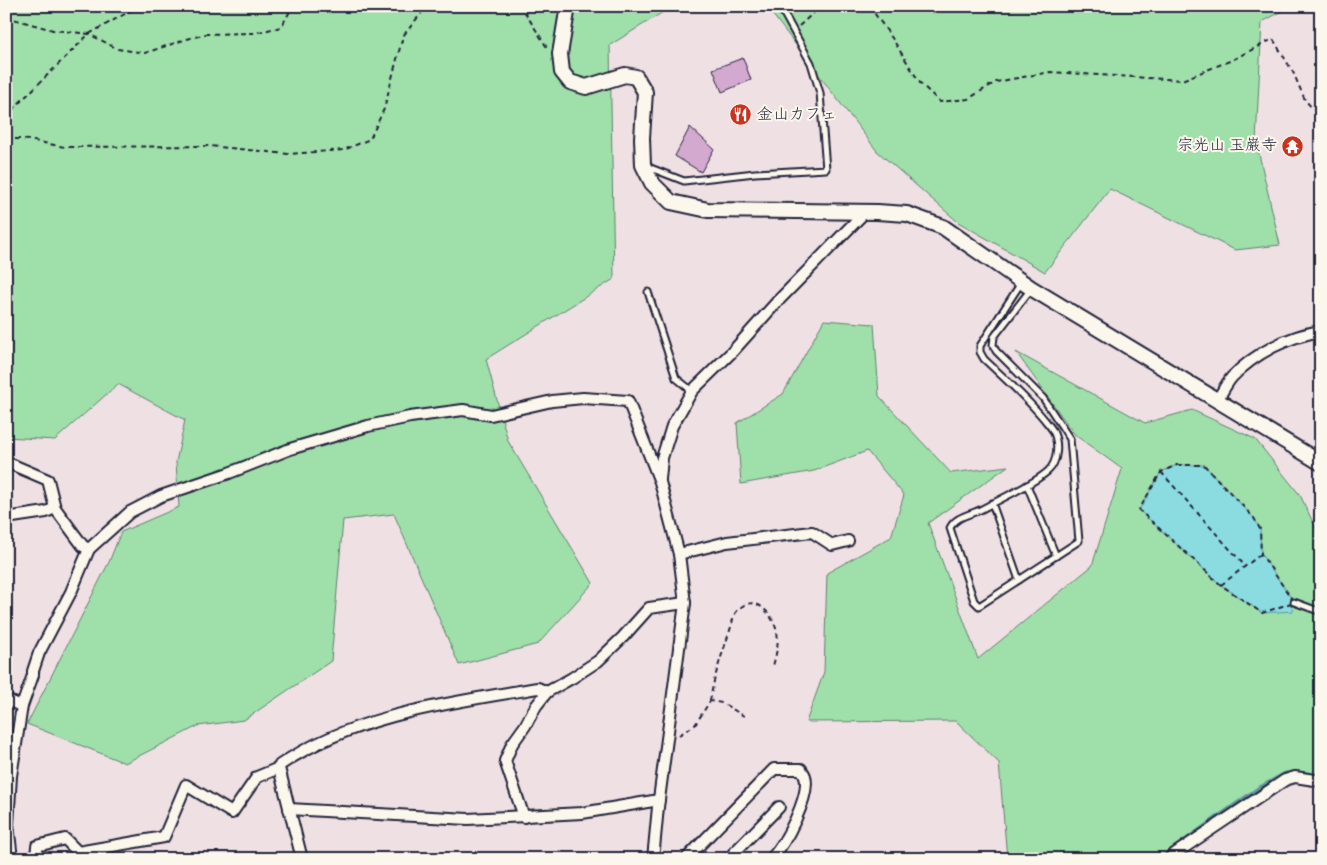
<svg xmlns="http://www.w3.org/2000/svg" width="1327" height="865" font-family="Dekko,'Klee One',sans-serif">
  <rect width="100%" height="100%" fill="#efe0e3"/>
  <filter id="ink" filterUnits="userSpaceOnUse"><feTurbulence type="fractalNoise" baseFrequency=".02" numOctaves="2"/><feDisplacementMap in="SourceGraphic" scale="10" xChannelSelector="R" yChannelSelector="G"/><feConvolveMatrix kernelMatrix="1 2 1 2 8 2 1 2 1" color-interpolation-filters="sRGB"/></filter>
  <g filter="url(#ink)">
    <g fill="#9fdfa9" stroke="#608072">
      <path d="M6,6H673L610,45L614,279L486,359L508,441L593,583L538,644L459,665L394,514L343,520L331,661L244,720L198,726L125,763L27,724L109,562L121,532L179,507L176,462L185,420L118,384L55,440L6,437Z"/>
      <path d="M766,6H1292L1262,22L1256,141L1280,245L1235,250L1110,189L1045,272L958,222L877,151Z"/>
      <path d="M824,320L874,324L879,396L951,473L1008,466L928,523L978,659L1092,566L1122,469L1075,435L1016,352L1145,423L1192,410L1255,439L1300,495L1321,539V776L1285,773L1169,851L1163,859H1007L999,763L956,721L806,722L824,672L827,573L891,537L904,495L867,451L814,471L741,484L737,423L783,394Z"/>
    </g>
    <path fill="#8adce1" stroke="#60929f" d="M1177,465H1204L1254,518L1260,529L1261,554L1294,602L1293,611L1262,613L1221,585L1139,510L1161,472Z"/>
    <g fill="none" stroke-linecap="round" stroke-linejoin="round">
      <path stroke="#60929f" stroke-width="3" d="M1163,859L1169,851L1258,788L1285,773L1298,772L1321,775"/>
    </g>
    <g fill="#d3a9cf" stroke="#22223b">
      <path d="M743,58L751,80L722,92L713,69Z"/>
      <path d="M690,127L714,149L701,172L675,156Z"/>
    </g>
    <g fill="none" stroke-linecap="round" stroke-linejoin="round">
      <defs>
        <g id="lane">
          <path d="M648,167L684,181L755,173L826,169L820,93L811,63L783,12"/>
          <path d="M1021,283L980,346V352L984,359C1005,379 1026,397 1044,419C1047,423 1051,427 1053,431C1059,443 1058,462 1048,471C1034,484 1000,499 982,509C970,515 956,516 950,528L974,601L979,606L1079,541L1070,439L1043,398L996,351L993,345L994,337L1031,289"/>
          <path d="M648,292L676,378L692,391"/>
          <path d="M1027,485L1056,556"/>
          <path d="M992,503L1019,580"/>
          <path d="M1294,602L1321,612"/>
        </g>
        <g id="street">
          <path d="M1217,400C1222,393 1226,384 1232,377C1255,353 1289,336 1321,331"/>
          <path d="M6,462L48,480L55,508L83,546L89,549"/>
          <path d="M660,479L662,458L672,426L692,391L733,351L776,303L865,212"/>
          <path d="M6,518L46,512L55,508"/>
          <path d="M679,554L727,542L812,532L832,545L848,541"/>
          <path d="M6,700L22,706"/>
          <path d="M279,768L302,859"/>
          <path d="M289,809L468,819L582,813L659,800"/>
          <path d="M524,817L505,761L512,744L525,726L536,706L547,692"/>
          <path d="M12,859L8,824L11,776L22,706L33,675V671L39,653L71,592L89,549L130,512L161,496L229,473L290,449L368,426L410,417L463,410L491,415L552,401L583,398L628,401L660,482L679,554L685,603L658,807L653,859"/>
          <path d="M36,859L37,846L65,839L78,852L164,837L186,785L232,813L257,777L279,768L280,765C353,715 453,702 538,688L547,692L572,678L598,661L623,637L649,608L685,603"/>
          <path d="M686,859L774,769H801C802,771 804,773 805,776C811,796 785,844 771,859"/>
          <path d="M728,859L779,807"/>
          <path d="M1169,859L1173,855L1285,780L1295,777L1321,781"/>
        </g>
        <path id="secondary" d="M568,6L560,54L562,72L570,82L586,87L625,75L636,77L645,92L642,138L643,165L652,183L671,202L708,210L877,212L907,214L943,227L1031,288L1321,463"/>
      </defs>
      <use href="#lane" stroke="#22223b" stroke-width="9"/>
      <use href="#street" stroke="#22223b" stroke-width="14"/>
      <use href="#secondary" stroke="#22223b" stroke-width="18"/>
      <g stroke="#22223b" stroke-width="2" stroke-dasharray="5 4" stroke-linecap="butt">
        <path d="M518,6L524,11L548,49"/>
        <path d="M860,6L870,7L892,38L920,83L940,102L968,99L996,82L1050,72L1182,80L1232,60L1273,39L1293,72L1305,100L1321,118"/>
        <path d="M6,17L53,30L89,34L118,49L145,53L187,39L206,34L254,33L281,27L293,6"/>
        <path d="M799,26L821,6"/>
        <path d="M6,116L89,34L139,6"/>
        <path d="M6,139H23L65,147L210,146L288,154L344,150L370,139L384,109L403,36L427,6"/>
        <path d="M1177,465H1204L1254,518L1260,529L1261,554L1294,602L1262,613L1221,585L1139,510L1161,472Z"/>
        <path d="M1161,472L1245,566"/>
        <path d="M1221,585L1261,554"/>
        <path d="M710,701C714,675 723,652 731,627C733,621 733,614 738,610C755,592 773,614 777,632C779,643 776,655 773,666"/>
        <path d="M679,735L695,725L710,701L722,703L744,716"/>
      </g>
      <use href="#lane" stroke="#fbf7ec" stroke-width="5"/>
      <use href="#street" stroke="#fbf7ec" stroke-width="10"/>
      <use href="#secondary" stroke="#fbf7ec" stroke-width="14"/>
    </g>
  </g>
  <defs>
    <symbol id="restaurant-disc" viewBox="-11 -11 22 22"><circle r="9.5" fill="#c8321e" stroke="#fbf7ec"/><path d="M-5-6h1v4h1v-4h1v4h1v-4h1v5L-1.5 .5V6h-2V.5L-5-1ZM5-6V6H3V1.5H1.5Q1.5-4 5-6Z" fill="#fff"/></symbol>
    <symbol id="temple-disc" viewBox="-11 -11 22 22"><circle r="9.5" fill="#c8321e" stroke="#fbf7ec"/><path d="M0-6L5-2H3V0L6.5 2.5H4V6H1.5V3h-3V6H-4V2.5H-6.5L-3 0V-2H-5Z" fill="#fff"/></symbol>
  </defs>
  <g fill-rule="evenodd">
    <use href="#restaurant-disc" x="728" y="102" width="25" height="25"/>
    <use href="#temple-disc" x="1280" y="134" width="25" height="25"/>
  </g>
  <g text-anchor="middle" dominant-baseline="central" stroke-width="4" stroke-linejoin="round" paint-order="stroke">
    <g font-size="16" fill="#22223b" stroke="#fbf7ec" text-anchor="start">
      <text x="757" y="115">金山カフェ</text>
      <text x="1277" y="146" text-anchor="end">宗光山 玉巌寺</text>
    </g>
  </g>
  <rect width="1327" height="865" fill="none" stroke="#fbf7ec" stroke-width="25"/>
  <rect x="12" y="12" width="1302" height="840" fill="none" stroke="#22223b" stroke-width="2" filter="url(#ink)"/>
</svg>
